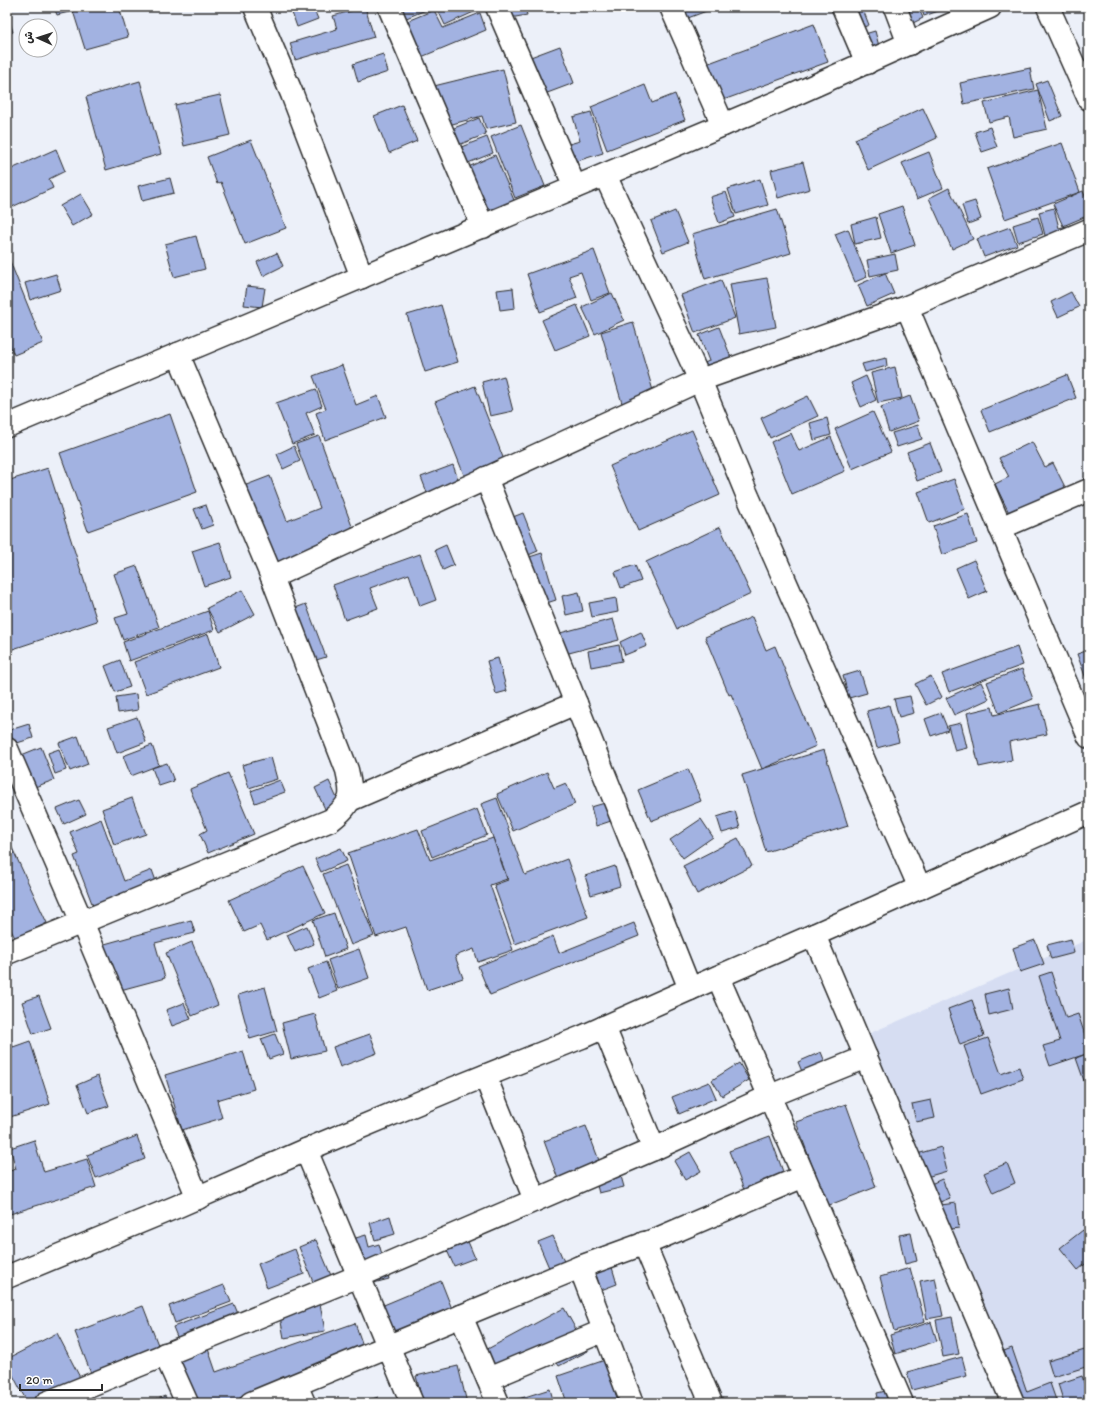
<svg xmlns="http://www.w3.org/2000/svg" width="1096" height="1410" font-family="Itim,'Playpen Sans Arabic',sans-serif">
  <rect width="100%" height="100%" fill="#ecf0f9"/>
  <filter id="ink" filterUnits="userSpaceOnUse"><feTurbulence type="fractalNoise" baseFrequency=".025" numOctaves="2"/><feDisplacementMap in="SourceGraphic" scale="8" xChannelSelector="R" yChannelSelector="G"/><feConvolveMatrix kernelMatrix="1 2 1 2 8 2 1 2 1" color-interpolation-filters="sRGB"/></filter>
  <g filter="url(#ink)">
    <path fill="#d6ddf2" d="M1089,939V1403H1024L868,1034Z"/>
    <g fill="#a2b2e1" stroke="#2b2b2b">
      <path d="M54,7H119L128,37L85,49L73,11L57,15Z"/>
      <path d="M300,7H313L318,19L297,27L291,10Z"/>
      <path d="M365,7L374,37L295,60L290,43L337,29L333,16Z"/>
      <path d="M399,7H433L404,19Z"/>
      <path d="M440,7H474L476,11L445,25L437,8Z"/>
      <path d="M502,7H525L527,15L504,19Z"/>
      <path d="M675,7H717L680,21Z"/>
      <path d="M840,7H862L869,25L851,32Z"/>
      <path d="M898,7H918L923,18L899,30Z"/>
      <path d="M921,7H950L924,16Z"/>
      <path d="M434,10L443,28L480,13L486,30L419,58L405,22Z"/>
      <path d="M7,13L13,32L7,34Z"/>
      <path d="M814,24L828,62L715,103L701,66Z"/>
      <path d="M875,31L880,50L856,56L851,38Z"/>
      <path d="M560,46L574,83L534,98L520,61Z"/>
      <path d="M383,54L388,72L358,82L353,64Z"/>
      <path d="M1030,68L1034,89L964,104L960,83Z"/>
      <path d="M503,69L516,122L486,129L482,116L445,126L434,86Z"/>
      <path d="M1047,80L1062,116L1050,121L1036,84Z"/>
      <path d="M140,81L161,154L106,170L86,97Z"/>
      <path d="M645,85L652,103L675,94L685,120L607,150L591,107Z"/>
      <path d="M1038,90L1047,129L1013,137L1009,117L989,122L984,103Z"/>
      <path d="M220,95L230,135L184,146L175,105Z"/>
      <path d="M402,105L417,141L389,153L374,116Z"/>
      <path d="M923,108L937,138L868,170L855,139Z"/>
      <path d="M591,112L603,153L567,164L562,146L580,141L573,117Z"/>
      <path d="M479,118L486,134L456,146L449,130Z"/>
      <path d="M521,125L545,186L515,198L491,137Z"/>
      <path d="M990,127L997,147L982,152L975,132Z"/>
      <path d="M487,137L493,153L463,165L456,149Z"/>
      <path d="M251,140L286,228L245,244L221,182L217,184L207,157Z"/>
      <path d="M1062,143L1080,192L1005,219L987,169Z"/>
      <path d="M56,149L65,171L49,179L53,188L12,207L7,195V171Z"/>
      <path d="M929,152L943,188L917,199L902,163Z"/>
      <path d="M495,155L516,205L485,218L464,169Z"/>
      <path d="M803,162L810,189L778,198L771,170Z"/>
      <path d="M170,178L174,193L142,201L138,186Z"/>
      <path d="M760,179L768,205L736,214L728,189Z"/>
      <path d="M949,188L973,239L952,249L929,198Z"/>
      <path d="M1083,191L1089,206V215L1063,226L1053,204Z"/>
      <path d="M726,192L735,217L719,223L710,197Z"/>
      <path d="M81,194L93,214L72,226L60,206Z"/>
      <path d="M975,201L981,219L968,224L962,205Z"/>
      <path d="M902,206L915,245L891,253L878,214Z"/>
      <path d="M1054,208L1059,228L1089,220L1048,247L1039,212Z"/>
      <path d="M777,209L791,253L705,279L692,234Z"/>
      <path d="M675,211L688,242L663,252L651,221Z"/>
      <path d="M876,217L881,238L855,244L851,224Z"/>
      <path d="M1038,217L1043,234L1018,242L1013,225Z"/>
      <path d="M1010,227L1017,245L984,257L977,239Z"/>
      <path d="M848,229L867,277L855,282L835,234Z"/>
      <path d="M196,236L205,269L174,277L165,244Z"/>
      <path d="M594,250L610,293L591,300L581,272L569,276L577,298L540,312L527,274Z"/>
      <path d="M277,253L283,266L263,276L257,262Z"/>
      <path d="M7,254L43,343L14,355L7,339Z"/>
      <path d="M895,254L898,270L870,276L867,260Z"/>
      <path d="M885,273L894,294L867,306L858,285Z"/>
      <path d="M56,274L61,290L30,300L25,283Z"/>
      <path d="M767,278L776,327L739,334L730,284Z"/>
      <path d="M721,280L735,318L695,333L681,295Z"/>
      <path d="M247,286L265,288L262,307L244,305Z"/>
      <path d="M513,288L515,308L500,310L497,290Z"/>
      <path d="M1071,292L1079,307L1058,317L1051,302Z"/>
      <path d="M612,293L624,320L595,334L582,307Z"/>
      <path d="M441,305L458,362L425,372L407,315Z"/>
      <path d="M577,305L590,336L555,350L542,320Z"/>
      <path d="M633,322L656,401L624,410L601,332Z"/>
      <path d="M719,327L738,375L700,365L709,361L699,335Z"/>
      <path d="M886,358L887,366L865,372L862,364Z"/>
      <path d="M342,365L356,405L378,396L386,417L325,440L316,413L326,409L313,376Z"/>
      <path d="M895,367L902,398L878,403L871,373Z"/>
      <path d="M1067,375L1076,398L990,432L981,410Z"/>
      <path d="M504,376L513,411L490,416L482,382Z"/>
      <path d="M866,376L876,400L861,407L851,383Z"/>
      <path d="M475,386L506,465L466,480L435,402Z"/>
      <path d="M316,389L322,406L306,413L315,435L292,444L276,403Z"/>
      <path d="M808,396L818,416L770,438L761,418Z"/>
      <path d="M910,396L919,421L889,432L881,407Z"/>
      <path d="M873,412L891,452L852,469L835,429Z"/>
      <path d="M170,414L197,492L88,531L60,453Z"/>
      <path d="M827,418L831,435L814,440L810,423Z"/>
      <path d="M918,425L922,439L897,447L892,433Z"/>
      <path d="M692,430L720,495L638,531L610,466Z"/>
      <path d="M791,433L799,451L831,437L845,471L792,494L771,442Z"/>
      <path d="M319,436L353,529L269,576L236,489L270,476L287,521L320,508L296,444Z"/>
      <path d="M1032,442L1045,467L1053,463L1066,489L1011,517L995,484L1009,477L999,458Z"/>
      <path d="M930,443L941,472L917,481L907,452Z"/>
      <path d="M294,446L300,461L283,469L277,454Z"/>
      <path d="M453,465L459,482L428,495L421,477Z"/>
      <path d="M48,468L97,621L7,651V481Z"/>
      <path d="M954,479L965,509L929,523L918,492Z"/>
      <path d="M206,505L213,525L202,529L194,509Z"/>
      <path d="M523,513L538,551L519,559L503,521Z"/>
      <path d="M968,514L977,543L942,555L933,526Z"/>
      <path d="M720,527L751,594L677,629L646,562Z"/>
      <path d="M220,542L231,577L204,586L192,551Z"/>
      <path d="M446,545L454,565L443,570L435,550Z"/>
      <path d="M542,553L556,600L534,607L520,560Z"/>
      <path d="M420,554L436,600L420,606L409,574L370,588L378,608L345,620L333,585Z"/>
      <path d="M974,560L987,591L969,599L956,568Z"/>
      <path d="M635,565L641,581L621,588L615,572Z"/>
      <path d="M137,566L159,627L123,640L115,618L128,614L114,574Z"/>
      <path d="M242,590L255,614L220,632L207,608Z"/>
      <path d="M579,592L583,611L566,615L562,596Z"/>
      <path d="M616,598L618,612L592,617L589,603Z"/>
      <path d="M306,604L326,657L310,662L290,610Z"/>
      <path d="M208,611L214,630L129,661L123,642Z"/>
      <path d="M752,617L766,650L775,646L816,746L762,769L731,694L729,695L705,637Z"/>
      <path d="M613,619L619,640L565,654L560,633Z"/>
      <path d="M641,632L647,646L625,655L620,642Z"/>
      <path d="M208,634L219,667L146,694L134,662Z"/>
      <path d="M619,645L622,661L591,667L588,651Z"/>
      <path d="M1017,647L1023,665L949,692L942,674Z"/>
      <path d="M1089,650V687L1077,654Z"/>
      <path d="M498,658L507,691L496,694L487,661Z"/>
      <path d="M120,660L130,687L115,692L105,666Z"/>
      <path d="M1022,669L1033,699L999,713L987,682Z"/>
      <path d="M860,671L867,693L849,698L843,676Z"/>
      <path d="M931,676L942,697L926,705L915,684Z"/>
      <path d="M981,682L989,699L954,715L946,698Z"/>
      <path d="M136,694L138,710L118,713L116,697Z"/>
      <path d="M910,696L914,713L899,717L894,699Z"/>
      <path d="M1040,704L1047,734L1009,742L1012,760L979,767L967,713L992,707L994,715Z"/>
      <path d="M889,705L899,742L877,748L867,711Z"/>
      <path d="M941,713L948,730L931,736L925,719Z"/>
      <path d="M137,717L146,742L117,753L108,727Z"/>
      <path d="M961,723L967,748L955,751L948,726Z"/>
      <path d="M29,724L33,738L14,744L10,730Z"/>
      <path d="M78,736L88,764L70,771L59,743Z"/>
      <path d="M152,745L159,765L131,776L123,756Z"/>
      <path d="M41,747L54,780L32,788L19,756Z"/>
      <path d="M59,749L66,770L55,774L48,753Z"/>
      <path d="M824,750L848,826L766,852L742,775Z"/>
      <path d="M271,757L277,779L249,788L242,765Z"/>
      <path d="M167,763L174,781L159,786L152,768Z"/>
      <path d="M688,769L701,801L651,821L638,790Z"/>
      <path d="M547,772L554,788L566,783L575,804L513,831L497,794Z"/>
      <path d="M228,773L254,834L208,853L200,834L207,830L190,789Z"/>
      <path d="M280,780L285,792L255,803L251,791Z"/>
      <path d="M329,781L340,805L326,811L315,788Z"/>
      <path d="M132,798L146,834L114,845L102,809Z"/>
      <path d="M497,798L525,875L567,859L588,917L515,944L494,885L508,880L481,804Z"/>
      <path d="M79,800L86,814L64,824L57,809Z"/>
      <path d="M612,801L617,819L596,826L591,807Z"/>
      <path d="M477,809L487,835L432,857L422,831Z"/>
      <path d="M735,811L740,828L722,833L717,817Z"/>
      <path d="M101,819L124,881L152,870L156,881L93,906L74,856L79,854L70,832Z"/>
      <path d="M701,819L713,837L683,858L670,840Z"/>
      <path d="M418,829L430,860L493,838L507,879L490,885L513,950L478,962L474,949L455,956L463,978L427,990L406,927L376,937L348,853Z"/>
      <path d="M7,837L47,923L15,938L7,922Z"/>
      <path d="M738,838L752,866L697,894L683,866Z"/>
      <path d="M341,848L347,861L321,872L315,859Z"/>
      <path d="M346,865L374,936L351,945L323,874Z"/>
      <path d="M303,866L325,913L267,940L260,925L244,932L229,900Z"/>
      <path d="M615,866L620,886L591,895L585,876Z"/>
      <path d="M334,913L346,949L325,957L313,920Z"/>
      <path d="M191,920L195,933L155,943L165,978L113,992L101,945Z"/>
      <path d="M634,923L639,936L490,995L478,966L553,936L559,953Z"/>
      <path d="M307,926L314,944L295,952L287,935Z"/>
      <path d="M1071,939L1074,953L1051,959L1047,945Z"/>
      <path d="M1035,940L1044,964L1020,972L1013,948Z"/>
      <path d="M192,942L218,1005L192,1016L166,953Z"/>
      <path d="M359,949L369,978L338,989L328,960Z"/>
      <path d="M326,962L337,991L319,998L308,969Z"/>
      <path d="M1051,972L1066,1018L1078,1014L1089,1047V1053L1050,1066L1043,1046L1060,1041L1039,976Z"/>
      <path d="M265,987L277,1031L250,1039L238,995Z"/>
      <path d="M1009,988L1013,1009L989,1015L985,994Z"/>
      <path d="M39,996L51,1028L33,1034L22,1002Z"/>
      <path d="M972,1000L984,1036L960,1045L948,1009Z"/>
      <path d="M184,1003L191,1019L172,1026L166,1010Z"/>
      <path d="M315,1014L325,1051L291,1059L282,1023Z"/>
      <path d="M7,1028L13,1047L30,1041L50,1104L7,1118Z"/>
      <path d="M275,1034L283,1054L269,1059L261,1039Z"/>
      <path d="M370,1034L377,1053L340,1067L333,1047Z"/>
      <path d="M988,1038L1001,1074L1019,1067L1023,1079L981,1094L964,1046Z"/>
      <path d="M243,1051L254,1089L217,1100L222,1118L182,1130L165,1075Z"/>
      <path d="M821,1052L829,1072L806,1081L798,1062Z"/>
      <path d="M1089,1053V1095L1076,1058Z"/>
      <path d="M739,1063L749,1080L722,1096L712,1080Z"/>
      <path d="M98,1076L109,1106L88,1113L77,1085Z"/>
      <path d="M709,1082L716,1098L679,1114L672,1097Z"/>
      <path d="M931,1100L935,1118L916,1122L912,1104Z"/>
      <path d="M846,1104L876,1187L827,1206L796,1122Z"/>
      <path d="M586,1126L600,1163L558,1179L544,1141Z"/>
      <path d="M137,1136L145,1159L96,1178L87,1155Z"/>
      <path d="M770,1136L789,1188L749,1203L729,1151Z"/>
      <path d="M34,1140L44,1172L87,1159L96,1187L10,1214L7,1203V1172L16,1169L10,1148Z"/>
      <path d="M941,1147L947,1171L923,1178L917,1154Z"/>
      <path d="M690,1152L701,1171L685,1180L674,1161Z"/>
      <path d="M1007,1163L1015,1183L993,1193L984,1173Z"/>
      <path d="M619,1169L624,1187L599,1193L594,1175Z"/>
      <path d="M942,1179L950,1198L930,1206L922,1188Z"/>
      <path d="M956,1203L959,1228L944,1230L941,1205Z"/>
      <path d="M390,1216L395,1234L375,1240L370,1223Z"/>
      <path d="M1083,1230L1089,1237V1261L1078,1270L1060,1248Z"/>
      <path d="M911,1233L917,1261L905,1264L899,1235Z"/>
      <path d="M366,1235L369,1247L379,1244L389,1279L362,1286L349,1240Z"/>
      <path d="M553,1236L565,1264L550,1270L538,1242Z"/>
      <path d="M466,1237L475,1258L454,1266L445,1246Z"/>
      <path d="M316,1240L335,1285L317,1292L299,1247Z"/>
      <path d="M295,1249L304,1274L267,1288L258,1264Z"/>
      <path d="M608,1254L617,1284L601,1290L591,1259Z"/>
      <path d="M910,1268L925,1322L894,1331L880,1277Z"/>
      <path d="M935,1278L943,1316L927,1319L920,1281Z"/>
      <path d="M441,1281L456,1319L394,1345L379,1307Z"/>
      <path d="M224,1285L231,1302L175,1323L169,1306Z"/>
      <path d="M319,1299L325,1331L284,1338L278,1306Z"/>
      <path d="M234,1304L241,1321L180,1344L173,1327Z"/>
      <path d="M143,1306L160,1350L92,1376L75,1332Z"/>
      <path d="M564,1308L588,1351L559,1366L553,1356L500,1385L482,1352Z"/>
      <path d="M952,1317L959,1354L943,1357L936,1320Z"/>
      <path d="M931,1322L937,1341L895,1354L890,1335Z"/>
      <path d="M355,1323L370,1366L265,1403H192L176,1356L207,1346L216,1372Z"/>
      <path d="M57,1333L86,1389L55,1388L27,1402L7,1364V1359Z"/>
      <path d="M1012,1348L1027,1392L1050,1383L1057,1403H1020L1001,1352Z"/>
      <path d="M1088,1349L1089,1366L1053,1377L1048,1361Z"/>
      <path d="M962,1357L967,1376L912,1390L907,1372Z"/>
      <path d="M605,1360L619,1403H567L558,1376Z"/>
      <path d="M458,1366L467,1403H423L416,1376Z"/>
      <path d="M1082,1376L1089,1398V1403H1064L1058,1384Z"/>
      <path d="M899,1388L903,1403H879L877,1393Z"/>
      <path d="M550,1389L554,1403H510L509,1402Z"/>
      <path d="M165,1396L168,1403H147Z"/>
      <path d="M378,1397L380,1403H360Z"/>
    </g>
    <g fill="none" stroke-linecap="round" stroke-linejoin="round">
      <defs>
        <g id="street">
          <path d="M255,7L292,94L362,277"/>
          <path d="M389,7L483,227"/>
          <path d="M497,7L575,187"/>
          <path d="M671,7L723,125"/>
          <path d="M843,7L867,63"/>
          <path d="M895,7L909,44"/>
          <path d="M1048,7L1089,99"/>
          <path d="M605,175L700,380L746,492L920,888"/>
          <path d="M907,307L1089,737"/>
          <path d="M7,426L780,101L990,7"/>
          <path d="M486,478L690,989"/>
          <path d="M1000,528L1089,490"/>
          <path d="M272,577L700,380L907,307L1089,230"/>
          <path d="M7,749L82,922L198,1198"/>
          <path d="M350,800L576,703"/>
          <path d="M814,935L1013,1403"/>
          <path d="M7,953L331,820C353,802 353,797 347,770L272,577L178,354"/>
          <path d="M718,977L902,1403"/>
          <path d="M604,1027L654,1149"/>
          <path d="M485,1076L535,1200"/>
          <path d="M306,1150L412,1403"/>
          <path d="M644,1243L711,1403"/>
          <path d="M580,1267L632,1403"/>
          <path d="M461,1316L498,1403"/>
          <path d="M165,1354L187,1403"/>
          <path d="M488,1379L605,1330"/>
          <path d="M296,1385L304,1403"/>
          <path d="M46,1403L359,1276L654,1149L770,1096L866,1057"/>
          <path d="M251,1403L580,1267L657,1239L804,1176"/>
        </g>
        <path id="secondary" d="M7,1277L176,1207L306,1150L452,1089L582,1037L690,989L814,935L1089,812"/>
      </defs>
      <use href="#street" stroke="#2b2b2b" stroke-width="25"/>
      <use href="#secondary" stroke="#2b2b2b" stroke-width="25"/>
      <use href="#street" stroke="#fff" stroke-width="22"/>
      <use href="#secondary" stroke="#fff" stroke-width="22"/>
    </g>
  </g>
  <rect width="1096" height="1410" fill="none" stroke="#fff" stroke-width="24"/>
  <rect x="12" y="12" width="1072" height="1386" fill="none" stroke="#2b2b2b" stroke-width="1.5" filter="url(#ink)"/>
  <g transform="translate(38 38) rotate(273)"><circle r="19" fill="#ffffff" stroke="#aaaaaa"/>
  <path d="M0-3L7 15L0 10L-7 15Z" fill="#2b2b2b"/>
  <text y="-6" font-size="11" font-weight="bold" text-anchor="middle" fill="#2b2b2b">ش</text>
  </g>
  <path d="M20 1384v6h82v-6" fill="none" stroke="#2b2b2b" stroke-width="2"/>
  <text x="26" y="1384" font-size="12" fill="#2b2b2b" stroke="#ffffff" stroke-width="3" paint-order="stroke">20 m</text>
</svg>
